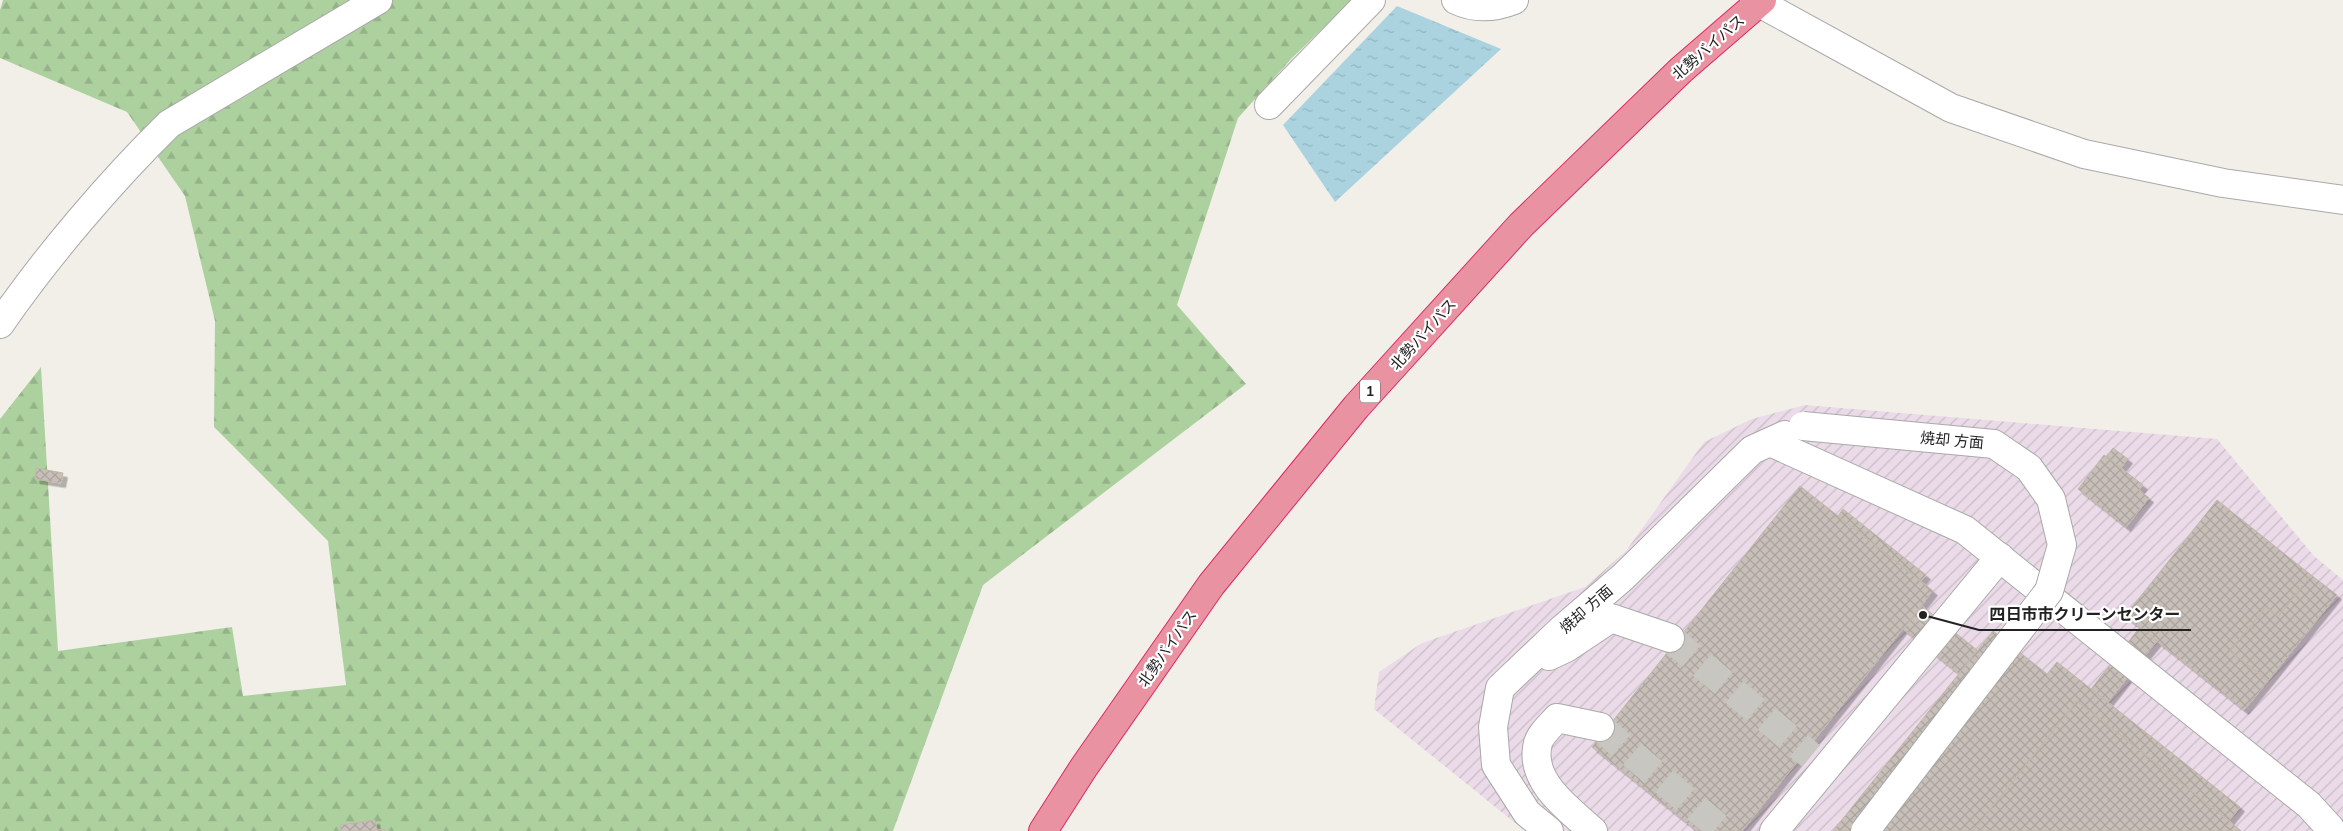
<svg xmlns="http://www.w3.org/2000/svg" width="2343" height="831" font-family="Mulish,'Noto Sans JP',sans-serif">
  <defs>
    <pattern id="industrial-furrows" width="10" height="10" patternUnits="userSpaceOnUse" patternTransform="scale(1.25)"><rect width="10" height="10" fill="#ebdbe8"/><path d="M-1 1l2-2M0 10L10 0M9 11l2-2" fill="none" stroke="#c9bcc7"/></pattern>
    <pattern id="forest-firs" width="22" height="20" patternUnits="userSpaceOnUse" patternTransform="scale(1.25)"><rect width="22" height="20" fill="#add19e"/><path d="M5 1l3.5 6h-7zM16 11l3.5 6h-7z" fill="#95b388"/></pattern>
    <pattern id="water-ripples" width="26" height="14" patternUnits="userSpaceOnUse" patternTransform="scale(1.25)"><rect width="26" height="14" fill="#aad3df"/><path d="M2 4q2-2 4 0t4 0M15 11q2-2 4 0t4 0" fill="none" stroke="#92b5bf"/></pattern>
    <pattern id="building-cross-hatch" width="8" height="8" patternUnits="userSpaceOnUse" patternTransform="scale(1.25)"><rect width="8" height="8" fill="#c7bfb8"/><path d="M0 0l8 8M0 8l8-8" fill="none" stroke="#aba49e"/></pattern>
    <filter id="shadow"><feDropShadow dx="4.5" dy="4.5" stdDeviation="0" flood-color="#0004"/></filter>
  </defs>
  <rect width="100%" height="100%" fill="#f2efe9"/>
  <path fill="url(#industrial-furrows)" d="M1805,405L2217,439L2314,556L2343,580V831H1525L1374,709L1379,672L1422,643L1585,587L1626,551L1704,442L1752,419Z"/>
  <path fill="url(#forest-firs)" d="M3,0H1352L1292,58L1238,118L1177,305L1246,384L983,585L893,831H0V419L41,367L58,651L232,627L243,696L346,685L328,541L214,427L215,321L185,196L127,112L0,58V10Z"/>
  <path fill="url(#water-ripples)" d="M1397,6L1501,49L1335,202L1283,125Z"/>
  <g fill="url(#building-cross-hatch)" stroke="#c4b6ab" filter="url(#shadow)">
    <path d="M2113,448L2128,459L2121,468L2106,457Z"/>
    <path d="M2104,455L2143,485L2139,490L2149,498L2126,527L2078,489Z"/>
    <path d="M36,468L63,473L61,483L35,479Z"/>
    <path d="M1800,486L1933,591L1742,831H1697L1592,747Z"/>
    <path d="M2217,500L2311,575L2278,617L2266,607L2230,651L2268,681L2244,710L2125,616Z"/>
    <path d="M1843,509L1926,575L1921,581L1838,516Z"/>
    <path d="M2311,575L2337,595L2268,681L2230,651L2266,607L2278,617Z"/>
    <path d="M1922,606L1977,650L1959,674L1903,629Z"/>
    <path d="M2140,627L2157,641L2108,702L2091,689Z"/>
    <path d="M1993,631L2047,674L2057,662L2240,807L2229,821L2077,701L1973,831H1833Z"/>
    <path d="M2077,701L2229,821L2241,831H1973Z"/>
    <path d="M375,820L377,830L385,829V831H341L340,825Z"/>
  </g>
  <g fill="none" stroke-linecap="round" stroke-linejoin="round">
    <g stroke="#c8c6c1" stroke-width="28" stroke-dasharray="28 14" stroke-linecap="butt">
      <path d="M1670,638L1811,756"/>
      <path d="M1600,727L1723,831"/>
    </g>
    <defs>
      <g id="minor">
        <path d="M1456,0C1475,9 1494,8 1514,0"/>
        <path d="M1754,0L1951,108L2084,154L2223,183L2343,200"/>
        <path d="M1269,105L1371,0"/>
        <path d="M0,324C47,256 110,182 169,124L378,0"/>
        <path d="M1770,442L1965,530L2309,805L2330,828V831"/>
        <path d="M1549,656L1566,648L1611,618L1670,638"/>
        <path d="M1549,831L1527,813L1496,765L1493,727L1500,688L1560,631L1623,577L1752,450L1785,435"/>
        <path d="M1593,831C1569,809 1528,781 1538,743C1540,735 1551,725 1557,718L1600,727"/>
        <path d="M1774,831L2000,557"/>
      </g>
      <path id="highway" d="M1043,831L1084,767L1211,585L1356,407L1521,225L1681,70L1762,0"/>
    </defs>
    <use href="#minor" stroke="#a9a9a9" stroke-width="30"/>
    <use href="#highway" stroke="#dc2a67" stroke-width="30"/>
    <use href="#minor" stroke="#fff" stroke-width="28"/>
    <use href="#highway" stroke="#e892a2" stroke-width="28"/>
    <defs>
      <path id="minor-bridge" d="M1803,426L1994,444L2029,468L2051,499L2062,545L2049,591L1865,831"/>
    </defs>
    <use href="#minor-bridge" stroke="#a9a9a9" stroke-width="30" stroke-linecap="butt"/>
    <use href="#minor-bridge" stroke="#fff" stroke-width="28"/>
  </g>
  <g text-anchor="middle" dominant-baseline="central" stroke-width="4.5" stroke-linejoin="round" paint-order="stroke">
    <rect fill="#fff" stroke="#646464" stroke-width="1" x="1360" y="379.5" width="20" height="23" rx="4"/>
    <g font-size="14" font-weight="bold" fill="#222">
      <text x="1370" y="391">1</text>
    </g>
    <g font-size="15" fill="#222" stroke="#fff">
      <text transform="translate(1708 47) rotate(-41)">北勢バイパス</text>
      <text transform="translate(1423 334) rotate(-48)">北勢バイパス</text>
      <text transform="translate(1952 440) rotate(5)">焼却 方面</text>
      <text transform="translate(1586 609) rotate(-41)">焼却 方面</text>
      <text transform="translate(1167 648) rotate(-55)">北勢バイパス</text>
    </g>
  </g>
  <path fill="none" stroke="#222" stroke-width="2" d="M1923 615L1979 630H2191"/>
  <circle fill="#222" stroke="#fff" stroke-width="2" cx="1923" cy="615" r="5"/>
  <g font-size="16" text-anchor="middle" font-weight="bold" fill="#222" stroke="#fff" stroke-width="4.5" stroke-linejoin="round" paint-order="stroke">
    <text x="2085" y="620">四日市市クリーンセンター</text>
  </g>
</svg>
